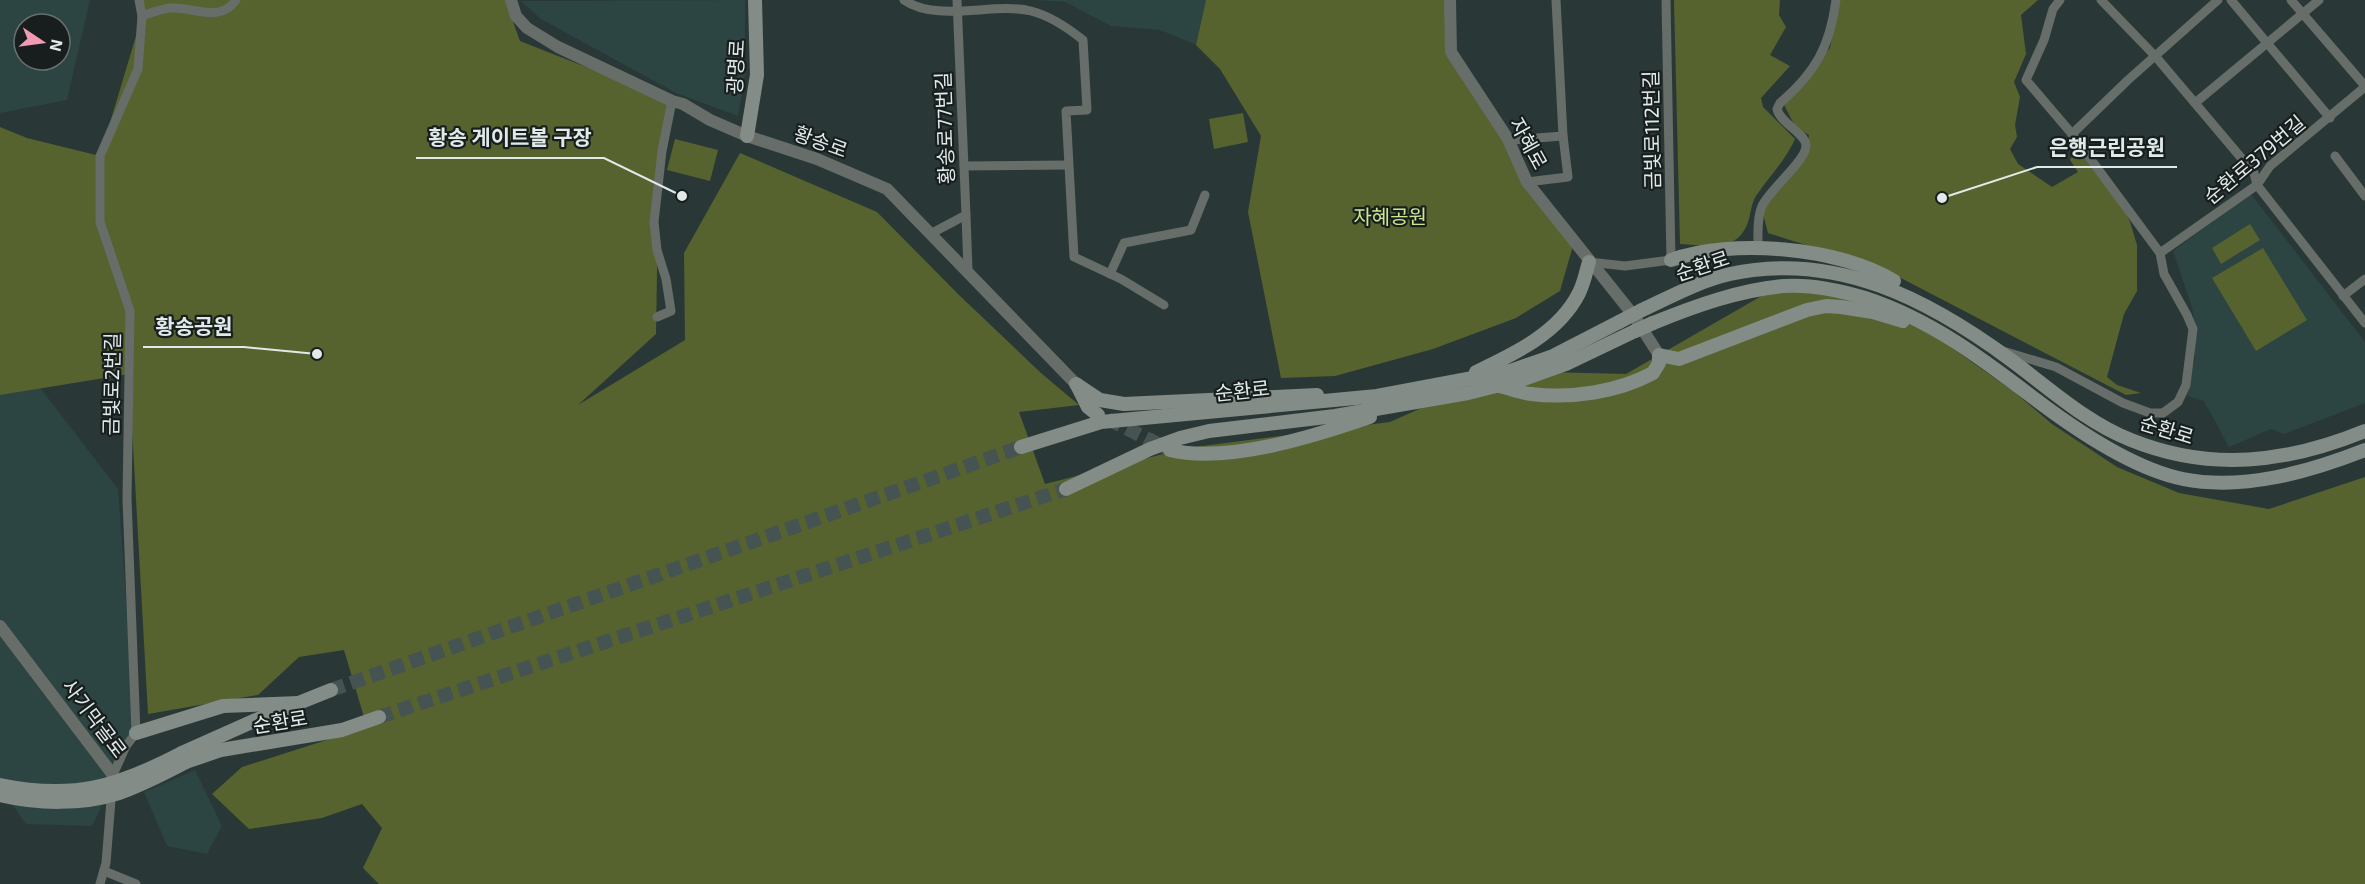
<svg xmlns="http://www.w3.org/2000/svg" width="2365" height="884" font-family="'Exo 2','Noto Sans KR',sans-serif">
  <rect width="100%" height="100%" fill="#293837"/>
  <g fill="#2c4442" fill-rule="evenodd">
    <path d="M0,0H90L67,100L0,113ZM24,24H60V60H24Z"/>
    <path d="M745,0V74L738,116L676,93L541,19L521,1Z"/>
    <path d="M1035,0H1206L1196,45L1160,30L1111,26L1065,2Z"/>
    <path d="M2251,194L2365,342V403L2284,434L2271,429L2229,447L2204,401L2187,396L2195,358V323L2191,304L2173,251Z"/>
    <path d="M21,363L118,489L136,733L92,826L26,824L0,787V378Z"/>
    <path d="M195,770L222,826L207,854L167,846L144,792Z"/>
  </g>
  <g fill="#56632e">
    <path d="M141,0H505L520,41L672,101L658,212L656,334L578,405L685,340L684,253L740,153L877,212L959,295L1041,373L1079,405L1019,412L1045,484L1187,448L1390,422L1504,371L1626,374L1765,294L1824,288L1884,300L2013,391L2052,424L2117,467L2179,493L2269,509L2365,477V884H379L363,868L382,828L362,804L322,818L249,829L212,794L242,767L367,727L344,650L299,657L258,695L148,714L129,374L0,395V127L27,138L100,156L142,16Z"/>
    <path d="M1206,0H1450L1451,52L1527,182L1574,242L1560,291L1516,318L1433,349L1335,376L1281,378L1248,212L1261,136L1220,69L1196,45Z"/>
    <path d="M1674,0H1780L1779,15L1786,27L1770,55L1790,66L1761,98L1763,107L1795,139C1785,161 1769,177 1756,196C1750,205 1751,218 1746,227C1734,253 1703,245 1680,244Z"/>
    <path d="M1838,0H2038L2021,15L2026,54L2014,82L2020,97L2015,125L2017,137L2010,149L2018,164L2052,187L2078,172L2070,160L2076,148L2123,207L2130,222L2137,245V291L2124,314L2107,377L2117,385L2141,393L2126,395L1897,276L1870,265L1768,233L1762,210L1807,149L1809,135L1796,128L1782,101L1806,71L1830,48Z"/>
    <path d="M1243,113L1248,142L1214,149L1209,119Z"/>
    <path d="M675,139L718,150L710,181L667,170Z"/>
    <path d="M2250,224L2260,240L2221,264L2212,248Z"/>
    <path d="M2263,248L2307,320L2256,351L2212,278Z"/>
  </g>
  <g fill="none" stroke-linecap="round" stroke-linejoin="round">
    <g stroke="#455352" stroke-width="14" stroke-dasharray="14 7" stroke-linecap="butt">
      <path d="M1108,419L1168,449"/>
      <path d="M331,690L1021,447"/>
      <path d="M379,717L1066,489"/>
    </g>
    <g stroke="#676d69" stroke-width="9">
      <path d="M904,0C937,23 994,2 1031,11C1051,16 1068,28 1083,40L1087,110L1066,111L1074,257L1121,279L1164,305"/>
      <path d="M2060,0L2053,9L2044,40L2026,80L2072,134"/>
      <path d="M2101,0L2156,57L2254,173L2257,185L2365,323"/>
      <path d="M2231,0L2330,118"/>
      <path d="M2291,0L2365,86"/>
      <path d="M142,16C151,13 160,9 170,8C192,6 220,24 236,0"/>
      <path d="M2195,103L2319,0"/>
      <path d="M1508,139L1512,140L1563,136"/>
      <path d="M2335,156L2365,196"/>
      <path d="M964,166L1067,165"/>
      <path d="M1527,182L1568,177L1563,136L1556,0"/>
      <path d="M966,215L968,271"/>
      <path d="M932,233L966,215L957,0"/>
      <path d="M1758,248C1758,235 1757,217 1762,206C1770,189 1807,160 1806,145C1805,133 1780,123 1777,109L1780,103C1815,73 1830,47 1836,0"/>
      <path d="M2160,253L2072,134L2128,80L2218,0"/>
      <path d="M1589,262L1625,266L1671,260L1666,0"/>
      <path d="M1110,274L1124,243L1191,230L1205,195"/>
      <path d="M2343,296L2365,279"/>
      <path d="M657,317L671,311L666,279L657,250L654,222L662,151L672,101"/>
      <path d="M2003,351L2056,367L2123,403L2150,413H2163L2178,402L2186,385L2193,329L2187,315L2164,274L2160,253L2257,185L2270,166L2365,87"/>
      <path d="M104,871L136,884"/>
      <path d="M100,884L106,863L113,775L126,746L136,733L127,499L130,311L100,222V156L138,69L142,16L139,0"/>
    </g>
    <g stroke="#676d69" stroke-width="12">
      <path d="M511,0L516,16L527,28L558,47L672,101L683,104L710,120L747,136L817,159L887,189L1076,384"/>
      <path d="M1450,0L1451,52L1508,139L1527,182L1634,316L1659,355"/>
      <path d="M0,626L113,775"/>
    </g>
    <g stroke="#838c86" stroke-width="14">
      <path d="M747,136L757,75L755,0"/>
      <path d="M1671,260C1731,238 1839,247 1894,281"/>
      <path d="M1642,310C1670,297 1699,281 1730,274C1836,251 1928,299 2011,360C2049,388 2087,423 2131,440C2210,472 2287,463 2365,431"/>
      <path d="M1653,323C1695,306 1739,290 1784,286C1812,284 1839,290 1865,298C1932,320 1984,360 2039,402C2079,432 2134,469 2183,479C2243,491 2309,472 2365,450"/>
      <path d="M1476,372C1514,354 1559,333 1579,293C1584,283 1586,272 1589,262"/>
      <path d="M1076,384L1100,400L1124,404L1317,395"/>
      <path d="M1077,385L1088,407L1098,415"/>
      <path d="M1499,386C1509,388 1520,393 1531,394C1571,399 1618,392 1653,373L1659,363V355L1679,359L1807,310L1826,306L1841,307L1873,312L1903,321"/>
      <path d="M1021,447L1101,422L1377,396L1510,371L1553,356L1619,322"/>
      <path d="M1170,450C1227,464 1315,436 1370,417"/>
      <path d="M1066,489L1150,449L1180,438L1209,431L1335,416L1468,393L1524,379L1566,364L1635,331"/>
      <path d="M136,733L223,706L299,703"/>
      <path d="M182,753L256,720L331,690"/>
      <path d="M186,762L221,750L342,730L379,717"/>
    </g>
    <g stroke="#838c86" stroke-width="14">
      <path d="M1619,322L1642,310"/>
      <path d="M1635,331L1653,323"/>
      <path d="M0,785C74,800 117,787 182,753"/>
      <path d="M0,795C37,804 82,805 119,793C142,785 165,773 186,762"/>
    </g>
  </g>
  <g text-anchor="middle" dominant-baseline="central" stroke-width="4.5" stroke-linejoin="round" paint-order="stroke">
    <g font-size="20" fill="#e1eae9" stroke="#171e1d">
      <text transform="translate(735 67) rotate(-87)">광명로</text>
      <text transform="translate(944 128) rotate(-92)">황송로77번길</text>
      <text transform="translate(1651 130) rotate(-91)">금빛로112번길</text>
      <text transform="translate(821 141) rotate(20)">황송로</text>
      <text transform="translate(1529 143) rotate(61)">자혜로</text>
      <text transform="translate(2254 159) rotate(-40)">순환로379번길</text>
      <text transform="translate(1702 265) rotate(-18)">순환로</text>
      <text transform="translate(111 384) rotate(-89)">금빛로2번길</text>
      <text transform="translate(1242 390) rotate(-6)">순환로</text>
      <text transform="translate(2167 429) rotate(17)">순환로</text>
      <text transform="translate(95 718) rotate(53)">사기막골로</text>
      <text transform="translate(280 721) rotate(-9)">순환로</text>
    </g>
    <g font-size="20" fill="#cee58f" stroke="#171e1d">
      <text x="1390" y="216">자혜공원</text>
    </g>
  </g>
  <path fill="none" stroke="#e1eae9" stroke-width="2" d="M682 196L604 158H416M1942 198L2037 167H2177M317 354L244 347H143"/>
  <g fill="#e1eae9" stroke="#171e1d" stroke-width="2">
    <circle cx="682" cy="196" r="6"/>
    <circle cx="1942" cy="198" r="6"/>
    <circle cx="317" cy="354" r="6"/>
  </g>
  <g font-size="21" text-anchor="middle" font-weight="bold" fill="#e1eae9" stroke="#171e1d" stroke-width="4.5" stroke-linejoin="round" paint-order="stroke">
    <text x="510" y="145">황송 게이트볼 구장</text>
    <text x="2107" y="155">은행근린공원</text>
    <text x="194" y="334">황송공원</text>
  </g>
  <g transform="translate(42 42) rotate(103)"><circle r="28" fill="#171e1d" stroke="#68706f" stroke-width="1.5"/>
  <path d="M0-4.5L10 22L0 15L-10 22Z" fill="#f19ab2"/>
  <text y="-9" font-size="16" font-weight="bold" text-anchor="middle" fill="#e1eae9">N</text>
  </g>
</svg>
